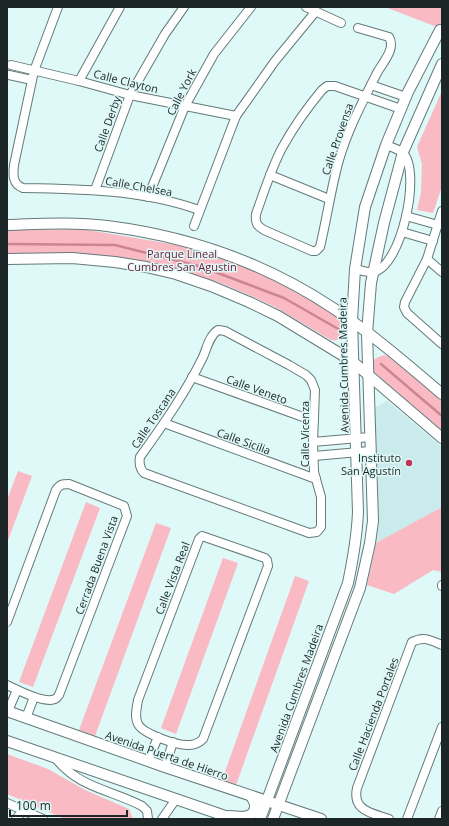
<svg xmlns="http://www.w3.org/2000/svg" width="449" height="826" font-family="'Open Sans',sans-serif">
  <rect width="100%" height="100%" fill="#dff8f8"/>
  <path fill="#c9ebeb" d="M387,401L442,447V507L376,543L378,480L374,408Z"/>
  <g fill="#fabac3">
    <path d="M385,7H442V28L437,27Z"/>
    <path d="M442,91V186L433,213L417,210L421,193L422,164L417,147Z"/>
    <path d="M82,229L183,246L222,259L256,271L279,283L313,301L341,319L346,326C345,336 342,341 331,340L275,307L242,292L218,282L134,259L58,253H7V230Z"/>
    <path d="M385,355L389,357L442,401V431L374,372C371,361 373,358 385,355Z"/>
    <path d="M18,471L32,476L7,543V500Z"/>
    <path d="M86,502L100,508L33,687L19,682Z"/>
    <path d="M442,507V572L433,570L394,594L367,585L376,543Z"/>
    <path d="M156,523L171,528L95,736L79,730Z"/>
    <path d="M223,558L238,563L176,734L161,728Z"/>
    <path d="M295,576L309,581L236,785L222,780Z"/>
    <path d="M7,754L48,769L85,790L129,809L133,819H65L7,794Z"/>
  </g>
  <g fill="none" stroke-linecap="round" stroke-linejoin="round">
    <g stroke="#cc8691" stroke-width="2.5">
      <path d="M7,244L115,245L202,267L284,298L340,330"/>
      <path d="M381,364L442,416"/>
    </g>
    <defs>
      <g id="minor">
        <path d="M58,7L34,71L14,165C13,174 12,184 23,188C82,189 143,190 199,210"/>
        <path d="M306,7L341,23"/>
        <path d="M358,28L389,37C396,49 383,62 377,73C363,101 348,129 339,160C331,188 327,218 320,247L316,251H312L264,230C257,226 255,223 256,214C264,192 271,169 282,148C293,128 307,108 322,90L327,86H335L401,109"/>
        <path d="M11,65L79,81L130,95L236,116"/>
        <path d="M9,75L32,80"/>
        <path d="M79,81L120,7"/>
        <path d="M371,85L406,97"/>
        <path d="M270,175L329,199"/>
        <path d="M95,190L130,95L165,34L184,7"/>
        <path d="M148,197L185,106L214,54L251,7"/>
        <path d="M442,211L427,259L405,302L404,307L407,313L442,344"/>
        <path d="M406,216L438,225"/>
        <path d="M194,226L236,116L275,61L316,11"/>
        <path d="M402,232L433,241"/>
        <path d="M427,259L442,272"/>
        <path d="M355,269C360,270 368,273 373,272C401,268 422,172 403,153C399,149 391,147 386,145"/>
        <path d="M218,330L225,331L289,365L306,375L311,380L315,390L313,442L314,472L321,497V527L317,532L309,533L144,473C139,468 139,463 140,457C163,425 186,392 203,357C207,348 209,336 218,330Z"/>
        <path d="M192,377L314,421"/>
        <path d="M164,423L316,479"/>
        <path d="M313,442L370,437"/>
        <path d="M314,456L370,451"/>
        <path d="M202,536L265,558L267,560L268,566L203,739C199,743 195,745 189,745C178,746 143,734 138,724C134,717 137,707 138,700L199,539Z"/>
        <path d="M442,585V586"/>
        <path d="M7,622L56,490C60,484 63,484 69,484L124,506L127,516L59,695C58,696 57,698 55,699C45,704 17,690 7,685"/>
        <path d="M8,711L17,690"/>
        <path d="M26,718L34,697"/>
        <path d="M55,758C59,762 62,766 66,769C86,788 118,793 142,806L147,811L148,819"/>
        <path d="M148,761L158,737"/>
        <path d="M165,767L173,742"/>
        <path d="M7,803L43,819"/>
        <path d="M16,819L23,810"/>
        <path d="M162,819L176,799"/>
        <path d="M389,819C372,813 352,811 357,788L412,642C424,636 430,640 442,645"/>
        <path d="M407,819L442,727"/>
        <path d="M439,819L442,811"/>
      </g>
      <g id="tertiary">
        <path d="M7,225C40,224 74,222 107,226C187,236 265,263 333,308C371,333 407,364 442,394"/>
        <path d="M7,259L72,258L115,262L146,267L176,274L211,286L249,302L278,316L352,361L442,438"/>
        <path d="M7,711L165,767L321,819"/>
        <path d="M7,741L234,819"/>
        <path d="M229,816L243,817L251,815C257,808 256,804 251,796"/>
        <path d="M260,819L348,583C353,559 357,536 358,512L352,321L355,269L365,207L386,145L408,92L440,30"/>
        <path d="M273,819L360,588L370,543L373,521L367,333L371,283L384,223L403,152L442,64"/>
      </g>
    </defs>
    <use href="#minor" stroke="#647a7a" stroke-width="10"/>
    <use href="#tertiary" stroke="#647a7a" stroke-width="12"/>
    <use href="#minor" stroke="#fff" stroke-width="8"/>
    <use href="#tertiary" stroke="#fff" stroke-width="10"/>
  </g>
  <circle fill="#c3345b" stroke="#dff8f8" stroke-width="1.5" cx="409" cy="463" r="4"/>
  <g text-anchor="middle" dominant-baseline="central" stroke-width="3" stroke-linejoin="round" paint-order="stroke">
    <g font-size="11" fill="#1d2626" stroke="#dff8f8">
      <text transform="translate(126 81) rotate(14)">Calle Clayton</text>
      <text transform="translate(181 92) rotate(-63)">Calle York</text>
      <text transform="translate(107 124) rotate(-70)">Calle Derby</text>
      <text transform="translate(337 139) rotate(-71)">Calle Provensa</text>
      <text transform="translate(139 186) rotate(10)">Calle Chelsea</text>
      <text transform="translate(343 365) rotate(-91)">Avenida Cumbres Madeira</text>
      <text transform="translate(257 389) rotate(20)">Calle Veneto</text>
      <text transform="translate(153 418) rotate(-56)">Calle Toscana</text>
      <text transform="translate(304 434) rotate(-90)">Calle Vicenza</text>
      <text transform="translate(244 441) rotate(20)">Calle Sicilia</text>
      <text transform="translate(96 565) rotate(-70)">Cerrada Buena Vista</text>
      <text transform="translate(172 578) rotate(-69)">Calle Vista Real</text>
      <text transform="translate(296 688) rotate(-70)">Avenida Cumbres Madeira</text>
      <text transform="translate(373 714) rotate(-69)">Calle Hacienda Portales</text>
      <text transform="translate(167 755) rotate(19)">Avenida Puerta de Hierro</text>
    </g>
    <g font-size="11" fill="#6f1b31" stroke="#dff8f8">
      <text x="182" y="253">Parque Lineal<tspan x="182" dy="13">Cumbres San Agustin</tspan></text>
    </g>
    <g font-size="11" fill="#1d2626" stroke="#dff8f8" text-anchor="end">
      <text x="401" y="457">Instituto<tspan x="401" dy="13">San Agustín</tspan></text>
    </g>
  </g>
  <rect width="449" height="826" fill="none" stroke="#1d2626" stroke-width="16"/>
  <path d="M10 810v6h117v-6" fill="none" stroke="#1d2626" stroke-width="2"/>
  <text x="16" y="810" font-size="12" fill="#1d2626" stroke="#dff8f8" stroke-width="3" paint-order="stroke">100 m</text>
</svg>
